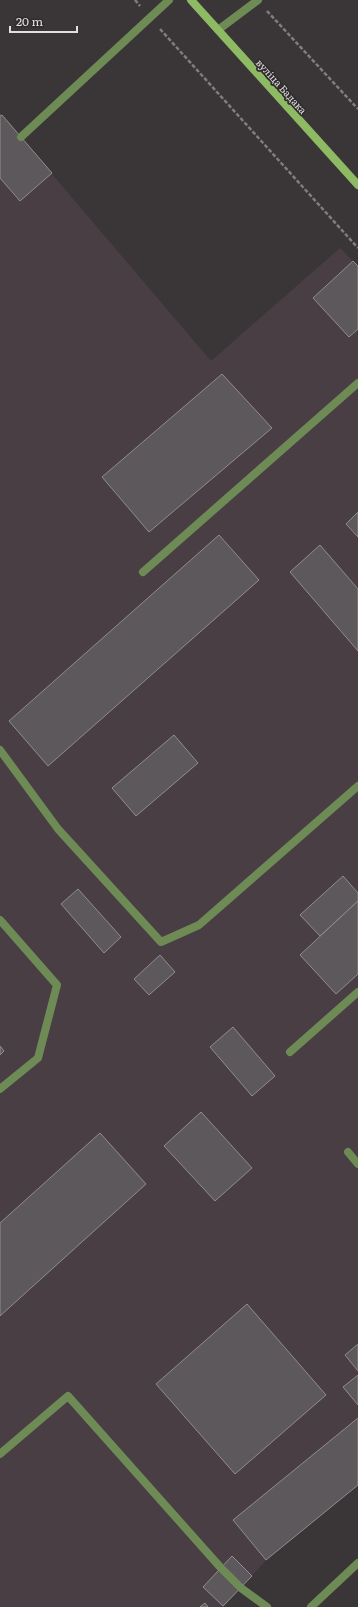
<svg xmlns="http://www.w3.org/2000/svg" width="358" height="1607" font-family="Literata,serif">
  <rect width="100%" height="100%" fill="#3a3638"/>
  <path fill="#483e44" d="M0,113L211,361L340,248L358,266V1485L266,1560L224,1607H0Z"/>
  <g fill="#5d585b" stroke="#918c8f">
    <path d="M2,115L52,173L20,201L0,178V116Z"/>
    <path d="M353,261L358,266V329L349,337L313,298Z"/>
    <path d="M222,374L272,428L149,532L102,477Z"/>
    <path d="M358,512V537L346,524Z"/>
    <path d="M219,535L259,580L48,766L9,721Z"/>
    <path d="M320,545L358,589V651L290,572Z"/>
    <path d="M174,735L198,763L136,816L112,788Z"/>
    <path d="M343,876L358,893V901L320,936L300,915Z"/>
    <path d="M78,889L121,937L104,953L61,904Z"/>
    <path d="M358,901V974L336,994L300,955Z"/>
    <path d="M160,955L175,972L149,995L134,979Z"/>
    <path d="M233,1027L275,1076L252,1096L210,1047Z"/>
    <path d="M0,1046L4,1051L0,1055Z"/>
    <path d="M201,1112L252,1168L215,1201L164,1146Z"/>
    <path d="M100,1133L146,1184L0,1316V1223Z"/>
    <path d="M247,1304L326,1395L235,1474L156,1384Z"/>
    <path d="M358,1344V1371L345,1355Z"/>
    <path d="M358,1375V1405L343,1387Z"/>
    <path d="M358,1418V1485L266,1560L233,1520Z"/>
    <path d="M232,1556L252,1576L223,1606L203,1587Z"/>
    <path d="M205,1603L208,1607H200Z"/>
  </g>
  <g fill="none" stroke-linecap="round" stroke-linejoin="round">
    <g stroke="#817d7f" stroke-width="2.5" stroke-dasharray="4 2" stroke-linecap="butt">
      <path d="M135,0L140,6"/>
      <path d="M267,11L358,109"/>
      <path d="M160,29L358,248"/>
    </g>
    <g stroke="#6f8b55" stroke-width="8">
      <path d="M21,137L169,0"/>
      <path d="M143,572L358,383"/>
      <path d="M0,750L58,829L161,942L199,925L358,786"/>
      <path d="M0,920L57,985L38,1058L0,1089"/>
      <path d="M290,1052L358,992"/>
      <path d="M348,1152L358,1164"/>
      <path d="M0,1454L68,1396L221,1568L241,1588L267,1607"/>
    </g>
    <g stroke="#6f8b55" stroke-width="8">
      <path d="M218,30L258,0"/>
      <path d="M311,1607L358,1563"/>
    </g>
    <path stroke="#8dba62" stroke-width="8" d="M191,0L358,185"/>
  </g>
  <g text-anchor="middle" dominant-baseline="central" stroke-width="3.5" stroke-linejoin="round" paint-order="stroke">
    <g font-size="10" fill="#e3e0e2" stroke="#302c2e">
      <text transform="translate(282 86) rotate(48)">вуліца Бадака</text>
    </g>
  </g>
  <path d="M10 26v6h67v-6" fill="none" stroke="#e3e0e2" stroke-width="2"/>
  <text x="16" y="26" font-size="12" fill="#e3e0e2" stroke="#302c2e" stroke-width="3" paint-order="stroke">20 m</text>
</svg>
